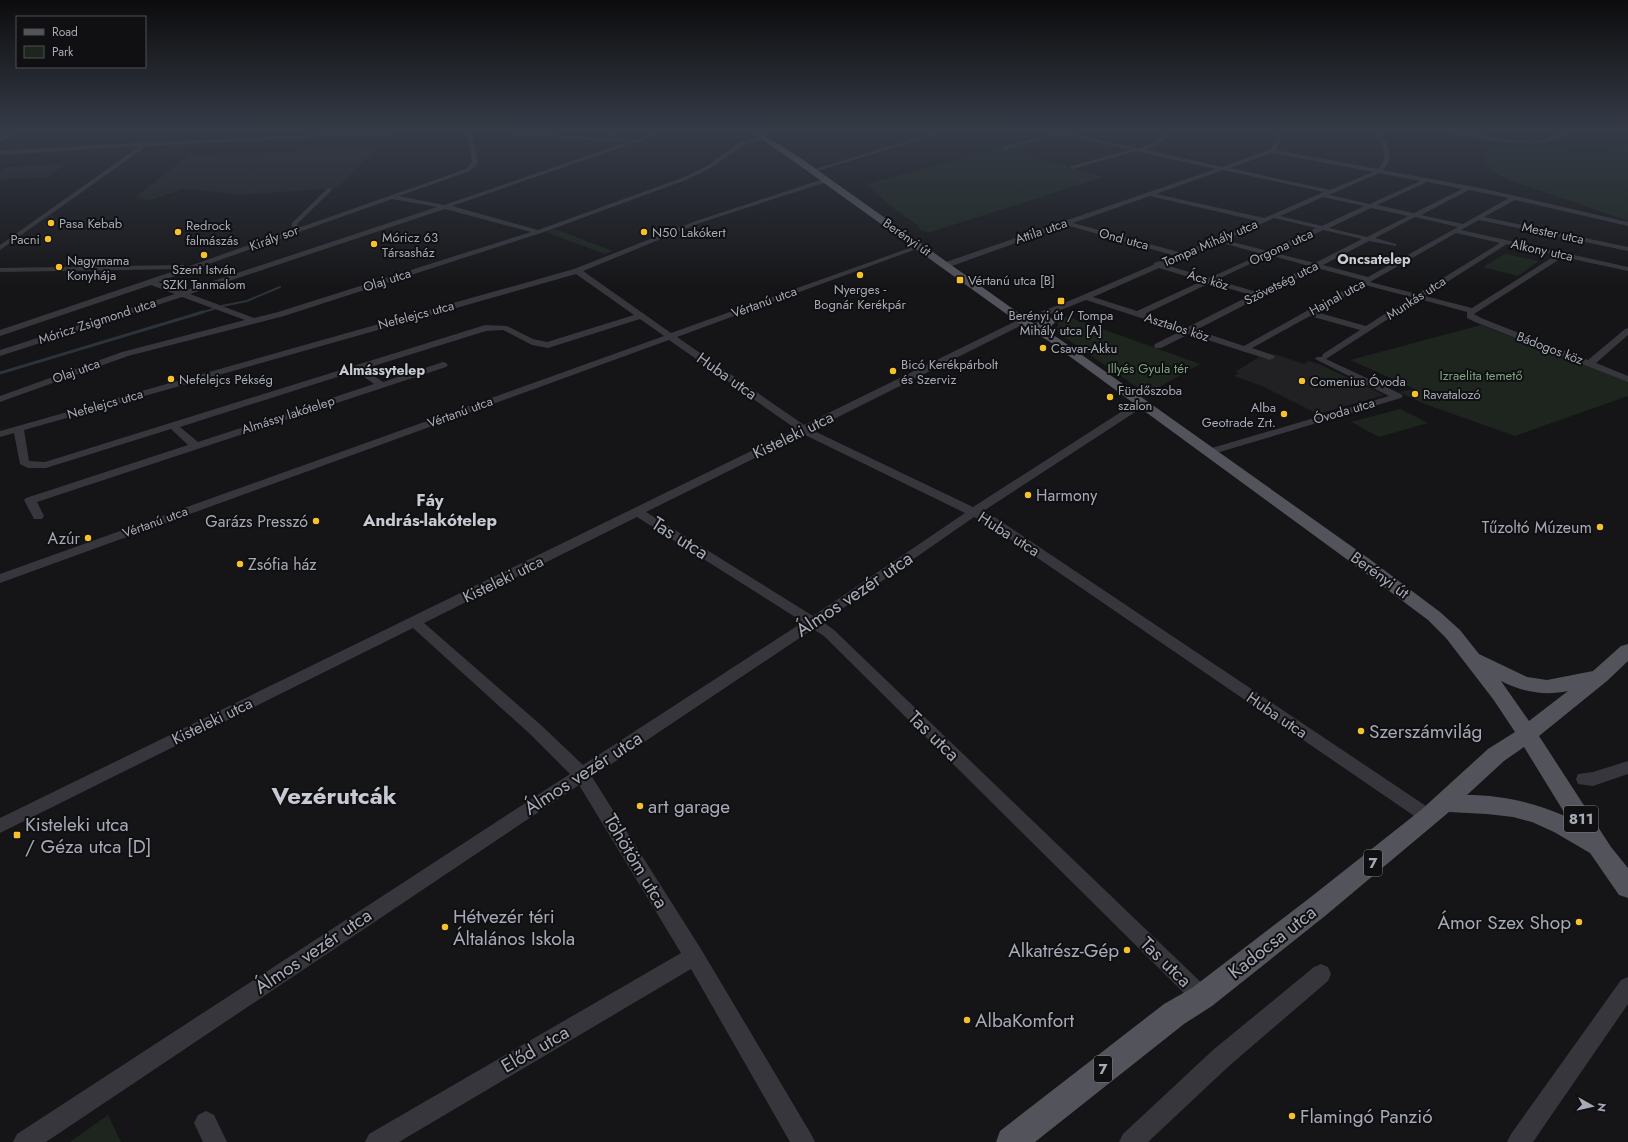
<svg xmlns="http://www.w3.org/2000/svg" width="1628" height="1142" font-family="Jost,sans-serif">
  <rect width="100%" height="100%" fill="#151517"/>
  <g fill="#212124">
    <path d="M591,129H624L601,136L585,135Z"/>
    <path d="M377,148L337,188L240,195L183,188L134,198L188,156Z"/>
    <path d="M66,164L48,177L0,180V172L7,167Z"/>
    <path d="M1274,354L1304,364L1309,361L1319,364L1384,395L1318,414L1262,386L1234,376L1239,373L1235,372L1259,357L1265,359Z"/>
  </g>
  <g fill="#1d251e">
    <path d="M211,129L204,134L156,137L162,132Z"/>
    <path d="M508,129H588L579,137L515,133Z"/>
    <path d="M1628,145V221L1507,179C1495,173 1486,169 1484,154C1507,135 1564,153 1592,153C1604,153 1616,148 1628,145Z"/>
    <path d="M1002,148L1104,177L928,233L917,228L920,227L893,208L866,184Z"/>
    <path d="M183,188H186L150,200L136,198Z"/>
    <path d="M555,229L613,251L605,254L546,232Z"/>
    <path d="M1505,254L1539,261L1518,276L1483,267Z"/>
    <path d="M1064,317H1069L1200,364L1147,394L1058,333L1056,328L1058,326V319Z"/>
    <path d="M1481,325L1628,381V396L1515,436L1425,404L1399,392L1415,389L1350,360Z"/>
    <path d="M1327,368L1351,380L1339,383L1315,371Z"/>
    <path d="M1400,409L1428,423L1379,437L1351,422Z"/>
    <path d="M108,1115L121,1142H70Z"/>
  </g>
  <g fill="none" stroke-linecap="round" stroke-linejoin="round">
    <g stroke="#2b333b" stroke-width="2">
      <path d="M222,306L247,301L280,287"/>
      <path d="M199,313L214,309"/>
    </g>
    <path stroke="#2b333b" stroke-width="3" d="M0,373L203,312"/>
    <g fill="#36363c" fill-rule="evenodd">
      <path d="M14,129H20L0,142V138Z"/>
      <path d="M446,129H464L473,137L478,162L476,166L470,171L399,196L444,205L628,142L516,136L509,133L486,132L488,130L510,129L517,133L634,140L667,129H674L452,206L538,230L682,178L707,166L739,143L749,139L765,137L768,139L743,145L711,168L686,180L544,232L284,316L128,356L0,402V396L122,352L245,320L182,297L0,356V350L175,294L151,285L0,336V330L180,269L0,272V268L181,265H184V268L294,229L292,227V223L328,188L333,189L297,224L298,226L301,227L466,169L472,162L468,138L460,131L147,146L0,250V245L140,146L0,155V151L133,143ZM392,199L437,207L183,291L158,282ZM445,209L531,232L278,312L254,318L190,294Z"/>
      <path d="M625,129H632L609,137L604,136Z"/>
      <path d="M947,129H954L814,172L809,171Z"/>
      <path d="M1041,129H1050L1140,149L1160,139L1169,129H1174L1164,141L1146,150L1222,167L1269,150C1276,144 1278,138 1276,129H1280L1281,140L1275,150L1378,169C1391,156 1381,141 1371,129H1376C1387,140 1396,157 1383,170L1485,189L1628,222V226L1515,200L1484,217L1628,247V251L1479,220L1461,230L1628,267V271L1563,257L1474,314L1481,318L1588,360L1625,329L1628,328V335L1596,363L1628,376V382L1475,322L1467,318V312L1419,299L1326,359L1401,394L1403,396L1401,398L1213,454H1205L1204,452L1205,450L1389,396L1315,359L1317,357H1322L1323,354L1360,330L1310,316L1252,348L1273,355L1275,357L1270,360L1189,334L1161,348H1155L1154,346L1155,344L1181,331L1086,300L1038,319H1032L1031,317L1032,315L1069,301L1153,265L1154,263L1176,256L1066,225L949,267H943V263L1216,169L1136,151L1073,169L1070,167L1071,166L1131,150L1059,134L1005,149L1002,147L1055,133ZM1272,153L1373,172L1330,190L1229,168ZM1223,170L1324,192L1264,218L1156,194ZM1379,173L1420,181L1370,204L1329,195ZM1427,182L1462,189L1414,213L1377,205ZM1469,190L1509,198L1463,224L1421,215ZM1150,196L1258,221L1182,253L1073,223ZM1323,197L1364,206L1322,226L1280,216ZM1371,208L1408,216L1367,237L1329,228ZM1415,217L1458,227L1368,277L1323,265L1369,241L1396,246V244L1375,238ZM1274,218L1316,228L1268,251L1225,240ZM1323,230L1362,239L1315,263L1275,253ZM1456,233L1500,243L1417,294L1370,282ZM1219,242L1262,254L1209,278L1166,265ZM1507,244L1556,255L1472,308L1425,296ZM1269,255L1309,266L1257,292L1216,280ZM1159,268L1202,281L1137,311L1093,297ZM1317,268L1362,280L1244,346L1196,330ZM1210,283L1251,295L1188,327L1145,314ZM1365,285L1411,297L1366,326L1316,312Z"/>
      <path d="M1434,129C1468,129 1501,141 1535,141C1550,141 1562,129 1576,129C1569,135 1555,141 1546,143C1531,147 1446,136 1434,129Z"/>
      <path d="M827,179L830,181L829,182L817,185L700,223L583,271L671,333L918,245H922V247L677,337L804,425L1020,319H1026L1027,321L1026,323L812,430L973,507L1138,401H1146L1147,403L1146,405L982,512L996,518L1435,812L1438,817L1435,822L1429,824L1423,822L988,524L974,517L823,622L834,630L1209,990L1212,997L1209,1004L1202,1007L1195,1004L824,636L813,629L592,777L701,949L811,1134L815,1142H790L691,969L399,1142H365L369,1134L681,953L579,785L46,1142H13L17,1134L570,774L530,734L413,628L0,833V818L796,429L669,340L0,583V574L664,336L640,319L548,348L532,345L503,330L486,331L364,369L383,382L443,362L446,363L448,365L446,367L37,502L44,516L42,519H34L24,500L26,498L188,445L171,429L46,468H28L20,464L14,433L0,437V431L574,269L696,221L814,182ZM576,274L634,315L547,342L533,339L507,326L485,325L45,462L29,461L24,430ZM356,371L374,384L198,442L180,427ZM803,434L965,513L813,616L646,512ZM637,517L803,622L583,765L542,726L424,623Z"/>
      <path d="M1628,761V774L1593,786L1578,784L1576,779L1578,774L1593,772Z"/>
      <path d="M1321,964L1328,967L1331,974L1328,981L1229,1066L1148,1142H1119L1123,1134L1213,1050L1314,967Z"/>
      <path d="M1628,977V1004L1533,1142H1507L1511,1134L1621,980Z"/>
      <path d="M206,1111L214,1115L227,1142H203L194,1123L198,1115Z"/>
    </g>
    <path fill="#52535b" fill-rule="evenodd" d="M747,129H754L802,159L1023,316C1033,312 1047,312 1055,322C1051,327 1049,328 1043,329L1058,338L1368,558L1440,612L1460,630L1479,654L1527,677L1547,680L1593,671L1621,646L1628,644V661L1607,681L1539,736L1611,847L1628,868V898L1619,895L1590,853L1554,832L1532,822L1513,817L1487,814L1449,812L1325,916L1212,1006L1184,1024L1035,1142H996L1000,1131L1164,1004L1192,988L1307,900L1421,810L1488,749L1515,732L1493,699L1446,638L1428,620L1356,566L1050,342L1019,323L796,163ZM1035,320L1042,322L1033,323L1030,321ZM1501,681C1522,692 1544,696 1568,691L1529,721ZM1524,747L1567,817C1535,803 1503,795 1467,795L1504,761Z"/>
  </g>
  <linearGradient id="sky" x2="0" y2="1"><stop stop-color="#0c0c0d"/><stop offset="0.45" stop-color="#353b47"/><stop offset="1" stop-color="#353b47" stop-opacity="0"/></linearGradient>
  <rect width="1628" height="289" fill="url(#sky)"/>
  <g fill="#f6c12d" stroke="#101012" stroke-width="1.5">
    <circle cx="51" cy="223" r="4"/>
    <circle cx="178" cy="232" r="4"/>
    <circle cx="644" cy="232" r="4"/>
    <circle cx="48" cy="239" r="4"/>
    <circle cx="374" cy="244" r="4"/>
    <circle cx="204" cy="255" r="4"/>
    <circle cx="59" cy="267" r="4"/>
    <circle cx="860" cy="275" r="4"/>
    <rect x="956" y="276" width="8" height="8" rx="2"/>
    <rect x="1057" y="297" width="8" height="8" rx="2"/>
    <circle cx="1043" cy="348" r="4"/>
    <circle cx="893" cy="371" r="4"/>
    <circle cx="171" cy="379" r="4"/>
    <circle cx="1302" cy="381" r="4"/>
    <circle cx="1415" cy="394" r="4"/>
    <circle cx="1110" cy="397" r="4"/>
    <circle cx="1284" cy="414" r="4"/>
    <circle cx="1028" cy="495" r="4"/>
    <circle cx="316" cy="521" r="4"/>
    <circle cx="1600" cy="527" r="4"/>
    <circle cx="88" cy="538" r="4"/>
    <circle cx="240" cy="564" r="4"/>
    <circle cx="1361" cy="731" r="4"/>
    <circle cx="640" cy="806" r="4"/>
    <rect x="13" y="831" width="8" height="8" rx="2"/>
    <circle cx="1579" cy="922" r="4"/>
    <circle cx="445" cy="927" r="4"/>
    <circle cx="1127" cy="950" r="4"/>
    <circle cx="967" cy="1020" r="4"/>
    <circle cx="1292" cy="1116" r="4"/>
  </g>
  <g text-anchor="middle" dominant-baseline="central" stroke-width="4" stroke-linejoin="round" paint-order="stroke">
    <g font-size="13" fill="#a6aab7" stroke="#101012" text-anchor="start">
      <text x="59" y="223">Pasa Kebab</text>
      <text x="186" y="225">Redrock<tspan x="186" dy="15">falmászás</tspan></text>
      <text x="652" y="232">N50 Lakókert</text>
      <text x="382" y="237">Móricz 63<tspan x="382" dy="15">Társasház</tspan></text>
      <text x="40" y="239" text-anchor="end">Pacni</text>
      <text x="67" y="260">Nagymama<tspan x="67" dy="15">Konyhája</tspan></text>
      <text x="204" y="269" text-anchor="middle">Szent István<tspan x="204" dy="15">SZKI Tanmalom</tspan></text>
      <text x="968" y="280">Vértanú utca [B]</text>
      <text x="860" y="289" text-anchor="middle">Nyerges -<tspan x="860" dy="15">Bognár Kerékpár</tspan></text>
      <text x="1061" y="315" text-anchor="middle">Berényi út / Tompa<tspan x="1061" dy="15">Mihály utca [A]</tspan></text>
      <text x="1051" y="348">Csavar-Akku</text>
      <text x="901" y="364">Bicó Kerékpárbolt<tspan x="901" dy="15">és Szerviz</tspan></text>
      <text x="179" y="379">Nefelejcs Pékség</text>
      <text x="1310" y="381">Comenius Óvoda</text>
      <text x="1118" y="390">Fürdőszoba<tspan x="1118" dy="15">szalon</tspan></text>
      <text x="1423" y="394">Ravatalozó</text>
      <text x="1276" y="407" text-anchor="end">Alba<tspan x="1276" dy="15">Geotrade Zrt.</tspan></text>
    </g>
    <g font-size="13" fill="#a6aab7" stroke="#101012">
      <text transform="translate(1041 231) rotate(-19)">Attila utca</text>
      <text transform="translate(1553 233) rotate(12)">Mester utca</text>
      <text transform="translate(907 237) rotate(35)">Berényi út</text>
      <text transform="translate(274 238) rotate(-20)">Király sor</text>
      <text transform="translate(1124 239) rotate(15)">Ond utca</text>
      <text transform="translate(1210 243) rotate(-23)">Tompa Mihály utca</text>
      <text transform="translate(1281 247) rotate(-25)">Orgona utca</text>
      <text transform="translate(1542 250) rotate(12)">Alkony utca</text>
      <text transform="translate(387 280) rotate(-18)">Olaj utca</text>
      <text transform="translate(1208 280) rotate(16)">Ács köz</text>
      <text transform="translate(1281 283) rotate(-27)">Szövetség utca</text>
      <text transform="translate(1337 297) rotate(-29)">Hajnal utca</text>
      <text transform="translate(1416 298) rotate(-33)">Munkás utca</text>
      <text transform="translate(764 302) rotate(-20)">Vértanú utca</text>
      <text transform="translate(416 315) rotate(-15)">Nefelejcs utca</text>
      <text transform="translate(97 321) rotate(-18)">Móricz Zsigmond utca</text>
      <text transform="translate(1177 327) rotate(18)">Asztalos köz</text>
      <text transform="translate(1550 348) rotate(21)">Bádogos köz</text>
      <text transform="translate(76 371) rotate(-20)">Olaj utca</text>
      <text transform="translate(105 404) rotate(-16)">Nefelejcs utca</text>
      <text transform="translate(1344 411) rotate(-16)">Óvoda utca</text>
      <text transform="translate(460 412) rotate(-20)">Vértanú utca</text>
      <text transform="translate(288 415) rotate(-18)">Almássy lakótelep</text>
      <text transform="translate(155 522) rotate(-20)">Vértanú utca</text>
    </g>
    <g font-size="13" fill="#7da382" stroke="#101012">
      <text x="1148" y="368">Illyés Gyula tér</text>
      <text x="1481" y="375">Izraelita temető</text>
    </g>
    <g font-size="14" font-weight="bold" fill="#c7cad3" stroke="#101012">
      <text x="1374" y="259">Oncsatelep</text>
      <text x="382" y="370">Almássytelep</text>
    </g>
    <g fill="#101012" stroke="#797c86" stroke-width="1">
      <rect x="1564" y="806" width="34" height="26" rx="3"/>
      <rect x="1364" y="850" width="18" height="26" rx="3"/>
      <rect x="1094" y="1056" width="18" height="26" rx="3"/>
    </g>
    <g font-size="15" font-weight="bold" fill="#a6aab7">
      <text x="1581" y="819">811</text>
      <text x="1373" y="863">7</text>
      <text x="1103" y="1069">7</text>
    </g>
    <g font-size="16" fill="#a6aab7" stroke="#101012">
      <text transform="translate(727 376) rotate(35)">Huba utca</text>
      <text transform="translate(793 435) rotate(-26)">Kisteleki utca</text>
      <text transform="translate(1009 534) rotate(32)">Huba utca</text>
      <text transform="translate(1380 575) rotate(36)">Berényi út</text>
      <text transform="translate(503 579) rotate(-26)">Kisteleki utca</text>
      <text transform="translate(1277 715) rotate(34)">Huba utca</text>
      <text transform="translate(212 721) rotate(-26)">Kisteleki utca</text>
    </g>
    <g font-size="16" fill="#a6aab7" stroke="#101012" text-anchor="end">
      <text x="1036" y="495" text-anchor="start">Harmony</text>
      <text x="308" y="521">Garázs Presszó</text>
      <text x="1592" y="527">Tűzoltó Múzeum</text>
      <text x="80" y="538">Azúr</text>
      <text x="248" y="564" text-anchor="start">Zsófia ház</text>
    </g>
    <g font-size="17" font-weight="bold" fill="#c7cad3" stroke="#101012">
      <text x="430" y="500">Fáy<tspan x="430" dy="20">András-lakótelep</tspan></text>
    </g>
    <g font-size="19" fill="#a6aab7" stroke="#101012">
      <text transform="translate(680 538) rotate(32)">Tas utca</text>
      <text transform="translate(854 594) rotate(-34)">Álmos vezér utca</text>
      <text transform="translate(934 736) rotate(44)">Tas utca</text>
      <text transform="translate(583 773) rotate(-33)">Álmos vezér utca</text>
      <text transform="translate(636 861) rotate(59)">Töhötöm utca</text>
      <text transform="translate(1272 942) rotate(-38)">Kadocsa utca</text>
      <text transform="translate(313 951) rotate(-34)">Álmos vezér utca</text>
      <text transform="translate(1166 962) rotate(44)">Tas utca</text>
      <text transform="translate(535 1049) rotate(-30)">Előd utca</text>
    </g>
    <g font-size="19" fill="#a6aab7" stroke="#101012" text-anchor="start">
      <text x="1369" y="731">Szerszámvilág</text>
      <text x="648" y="806">art garage</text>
      <text x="25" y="824">Kisteleki utca<tspan x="25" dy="22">/ Géza utca [D]</tspan></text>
      <text x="453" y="916">Hétvezér téri<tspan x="453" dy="22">Általános Iskola</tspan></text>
      <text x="1571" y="922" text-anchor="end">Ámor Szex Shop</text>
      <text x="1119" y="950" text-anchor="end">Alkatrész-Gép</text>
      <text x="975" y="1020">AlbaKomfort</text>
      <text x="1300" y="1116">Flamingó Panzió</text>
    </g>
    <g font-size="24" font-weight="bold" fill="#c7cad3" stroke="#101012">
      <text x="334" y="795">Vezérutcák</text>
    </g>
  </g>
  <rect x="16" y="16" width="130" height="52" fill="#101012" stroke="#4c4e54"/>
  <rect x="24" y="29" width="20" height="6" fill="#52535b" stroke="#4c4e54"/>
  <text x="52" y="36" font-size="12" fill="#a6aab7">Road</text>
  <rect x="24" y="46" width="20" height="12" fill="#1d251e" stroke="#4c4e54"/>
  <text x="52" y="56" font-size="12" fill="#a6aab7">Park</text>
  <g transform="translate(1592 1106) rotate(98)" stroke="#101012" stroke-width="3" paint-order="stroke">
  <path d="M0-3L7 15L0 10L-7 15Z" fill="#a6aab7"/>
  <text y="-6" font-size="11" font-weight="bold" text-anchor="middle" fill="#a6aab7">N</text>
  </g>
</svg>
